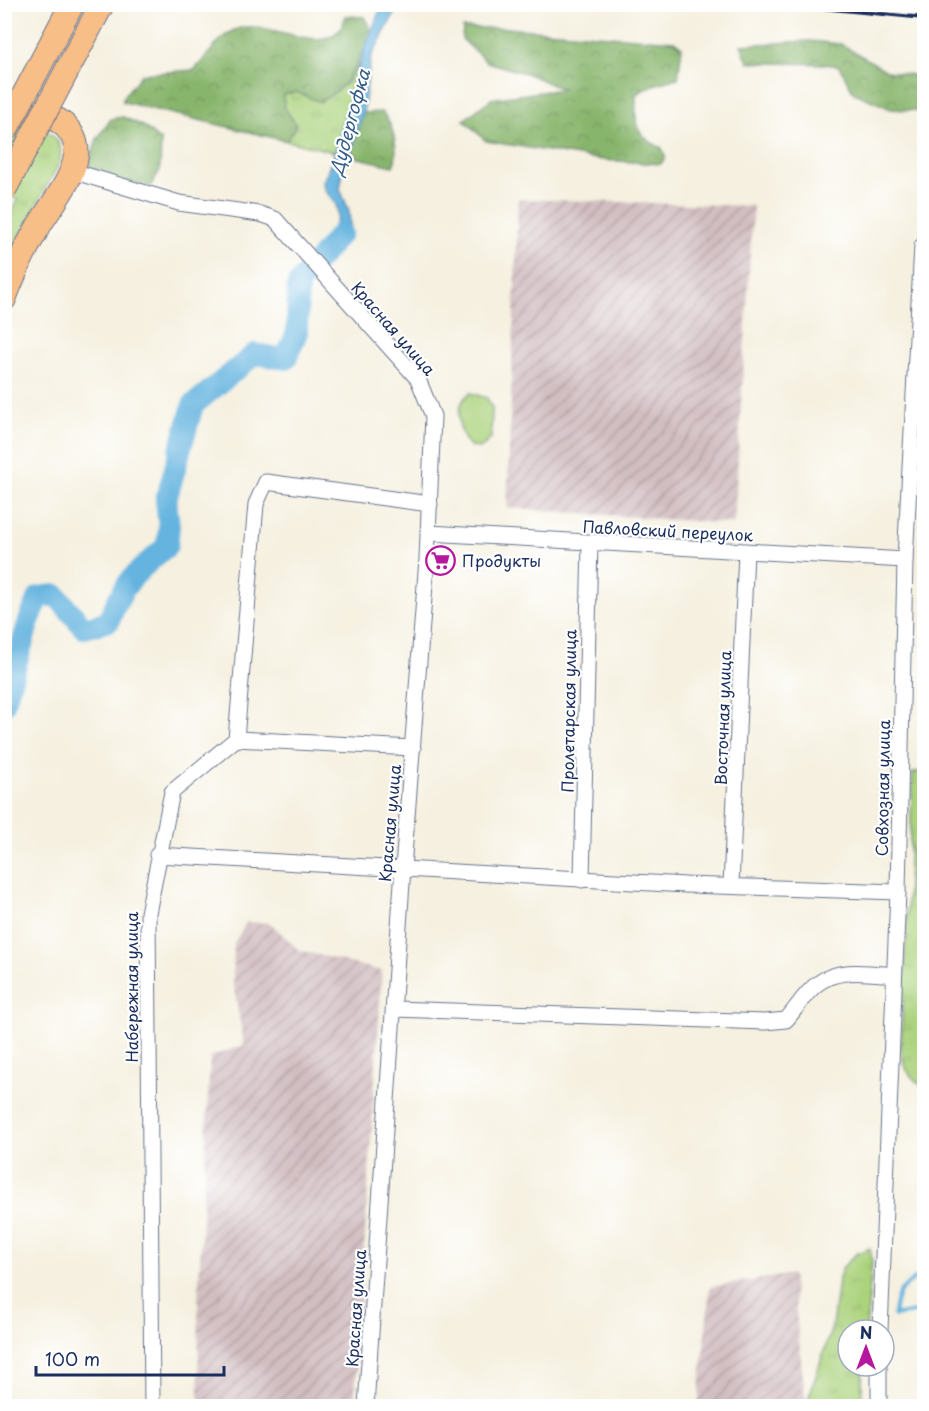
<svg xmlns="http://www.w3.org/2000/svg" width="929" height="1411" font-family="'Playpen Sans',sans-serif">
  <defs>
    <pattern id="industrial-furrows" width="10" height="10" patternUnits="userSpaceOnUse" patternTransform="scale(1.5)"><rect width="10" height="10" fill="#d2bec1"/><path d="M-1 1l2-2M0 10L10 0M9 11l2-2" fill="none" stroke="#aa9ba0"/></pattern>
    <pattern id="grass-tufts" width="24" height="20" patternUnits="userSpaceOnUse" patternTransform="scale(1.5)"><rect width="24" height="20" fill="#abd37d"/><path d="M3 7l-1-3M5 7V3M7 7l1-3M15 17l-1-3M17 17v-4M19 17l1-3" fill="none" stroke="#93b56e"/></pattern>
    <pattern id="forest-crowns" width="20" height="18" patternUnits="userSpaceOnUse" patternTransform="scale(1.5)"><rect width="20" height="18" fill="#88b56c"/><path d="M2 6a3 3 0 1 1 6 0M12 15a3 3 0 1 1 6 0" fill="none" stroke="#6e945c"/></pattern>
  </defs>
  <rect width="100%" height="100%" fill="#fff"/>
  <filter id="ink" filterUnits="userSpaceOnUse"><feTurbulence type="fractalNoise" baseFrequency=".0167" numOctaves="2"/><feDisplacementMap in="SourceGraphic" scale="12" xChannelSelector="R" yChannelSelector="G"/><feConvolveMatrix kernelMatrix="1 2 1 2 8 2 1 2 1" color-interpolation-filters="sRGB"/></filter>
  <filter id="wash" filterUnits="userSpaceOnUse"><feTurbulence type="fractalNoise" baseFrequency=".008" numOctaves="4" result="noise"/><feDisplacementMap in="SourceGraphic" scale="24" xChannelSelector="R" yChannelSelector="G"/><feGaussianBlur stdDeviation="1.35" result="paint"/><feColorMatrix in="noise" values="0 0 0 0 0 0 0 0 0 0 0 0 0 0 0 0 0 1.4 0 .05"/><feComposite in="paint" operator="in"/></filter>
  <g filter="url(#wash)">
    <rect width="100%" height="100%" fill="#f5f0df"/>
    <g fill="url(#industrial-furrows)">
      <path d="M518,199L753,206L734,524L507,508Z"/>
      <path d="M247,922L270,923L299,950L382,971L354,1406H199L198,1300L210,1057L244,1045L233,983L234,943Z"/>
      <path d="M792,1274L806,1406H698L710,1287Z"/>
    </g>
    <g fill="url(#grass-tufts)" stroke="#63816e" stroke-width="1.5">
      <path d="M360,63L335,152L287,141L296,125L284,107L283,95L296,92L333,94L346,83Z"/>
      <path d="M5,129C32,130 69,125 59,164L5,263V227L18,200L5,192Z"/>
      <path d="M924,771V1087C907,1076 903,1066 901,1047L913,773Z"/>
      <path d="M870,1248L872,1263L866,1330H848V1366H863L861,1406H806L832,1327L838,1281L843,1267L856,1254Z"/>
    </g>
    <g fill="url(#forest-crowns)" stroke="#527265" stroke-width="1.5">
      <path d="M346,16L364,17L372,32C357,64 353,83 320,102L296,92L283,95L284,107L296,125L287,141L123,102V97L142,74L194,70C208,57 218,36 237,29C265,18 314,53 337,32C341,29 344,21 346,16Z"/>
      <path d="M463,28H506L674,41L682,47L678,78L653,85L636,94C635,122 634,136 662,148L665,157L661,164L603,160L486,141L464,120L491,99L562,89L528,74L487,62L462,39Z"/>
      <path d="M809,41L841,44L887,71L924,77V111L891,109L854,93L839,66C809,61 778,65 748,62L741,45Z"/>
      <path d="M382,112C393,123 400,152 393,166L350,156L363,113Z"/>
      <path d="M123,117L143,126L161,141L160,170L150,187L92,174L88,165L97,139L111,119Z"/>
    </g>
    <path fill="#abd37d" stroke="#63816e" stroke-width="1.5" d="M471,393L487,398L492,408L491,438L481,448L472,447C457,437 453,402 471,393Z"/>
    <path fill="#65b4df" stroke="#40729e" stroke-width="1.5" d="M382,5H399L371,57L363,113L350,156L343,170L340,189L349,211L350,226L330,262L319,250L335,228L338,214L336,204L324,189L323,182L335,152L364,50Z"/>
    <g fill="none" stroke-linecap="round" stroke-linejoin="round">
      <path stroke="#65b4df" stroke-width="4" d="M924,1273C903,1287 896,1289 894,1316L924,1310"/>
      <path stroke="#65b4df" stroke-width="22" d="M4,704L29,621L39,597L56,595L84,628L109,621C123,582 136,573 167,546L169,526L166,500L193,405L255,354L286,359L297,332L298,284L341,233"/>
    </g>
  </g>
  <g filter="url(#ink)">
    <g fill="none" stroke-linecap="round" stroke-linejoin="round">
      <defs>
        <g id="minor">
          <path d="M72,171L179,203L260,214L275,219L418,379L433,416L427,559L403,868L366,1406"/>
          <path d="M429,533L905,560"/>
          <path d="M236,739L413,748"/>
          <path d="M157,855L686,885L898,892"/>
          <path d="M582,880L590,543"/>
          <path d="M731,885L746,552"/>
          <path d="M394,1009L765,1022L786,1020C796,1009 805,993 817,984C838,967 869,973 894,975"/>
          <path d="M880,1330L898,892L905,560L922,246"/>
          <path d="M152,1406L148,913L172,792L236,739L256,504L266,482L430,504"/>
          <path d="M879,1406V1366"/>
        </g>
        <path id="primary" d="M4,115C21,116 44,112 59,121C71,129 78,142 76,156C72,182 50,206 37,229C24,251 13,275 4,299"/>
      </defs>
      <use href="#minor" stroke="#67738b" stroke-width="17"/>
      <use href="#primary" stroke="#67738b" stroke-width="26"/>
      <use href="#minor" stroke="#fff" stroke-width="15"/>
      <use href="#primary" stroke="#f7be87" stroke-width="24"/>
      <g stroke="#1b2f5e" stroke-width="4">
        <path d="M780,4L924,18"/>
        <path d="M891,4L924,8"/>
      </g>
      <defs>
        <g id="primary-bridge">
          <path d="M4,133L72,4"/>
          <path d="M4,190L102,4"/>
        </g>
      </defs>
      <use href="#primary-bridge" stroke="#67738b" stroke-width="26" stroke-linecap="butt"/>
      <use href="#primary-bridge" stroke="#f7be87" stroke-width="24"/>
    </g>
  </g>
  <defs>
    <symbol id="supermarket-ring" viewBox="-11 -11 22 22"><circle r="9.5" fill="#fff" stroke="#b5179e" stroke-width="1.5"/><path d="M-6-5.5h2.5l.6 2H6L4.5 2H-2.5L-4.4-4H-6ZM-1.5 3.2a1.3 1.3 0 1 0 .1 0ZM3 3.2a1.3 1.3 0 1 0 .1 0Z" fill="#b5179e"/></symbol>
  </defs>
  <g fill-rule="evenodd">
    <use href="#supermarket-ring" x="424" y="544" width="33" height="33"/>
  </g>
  <g text-anchor="middle" dominant-baseline="central" stroke-width="4.5" stroke-linejoin="round" paint-order="stroke">
    <g font-size="16" fill="#1b2f5e" stroke="#fff">
      <text transform="translate(394 328) rotate(49)">Красная улица</text>
      <text transform="translate(668 530) rotate(3)">Павловский переулок</text>
      <text transform="translate(568 711) rotate(-89)">Пролетарская улица</text>
      <text transform="translate(722 718) rotate(-88)">Восточная улица</text>
      <text transform="translate(882 788) rotate(-89)">Совхозная улица</text>
      <text transform="translate(389 823) rotate(-85)">Красная улица</text>
      <text transform="translate(131 987) rotate(-90)">Набережная улица</text>
      <text transform="translate(355 1308) rotate(-86)">Красная улица</text>
    </g>
    <g font-size="16" fill="#1b2f5e" stroke="#fff" text-anchor="start">
      <text x="462" y="560">Продукты</text>
    </g>
    <g font-size="18" font-style="italic" fill="#355e8b" stroke="#fff">
      <text transform="translate(349 122) rotate(-75)">Дудергофка</text>
    </g>
  </g>
  <rect width="929" height="1411" fill="none" stroke="#fff" stroke-width="24"/>
  <g transform="translate(866 1348)"><circle r="28" fill="#ffffff" stroke="#a4acbf" stroke-width="1.5"/>
  <path d="M0-4.5L10 22L0 15L-10 22Z" fill="#b5179e"/>
  <text y="-9" font-size="16" font-weight="bold" text-anchor="middle" fill="#1b2f5e">N</text>
  </g>
  <path d="M36 1366v9h188v-9" fill="none" stroke="#1b2f5e" stroke-width="3"/>
  <text x="45" y="1366" font-size="18" fill="#1b2f5e" stroke="#ffffff" stroke-width="4.5" paint-order="stroke">100 m</text>
</svg>
